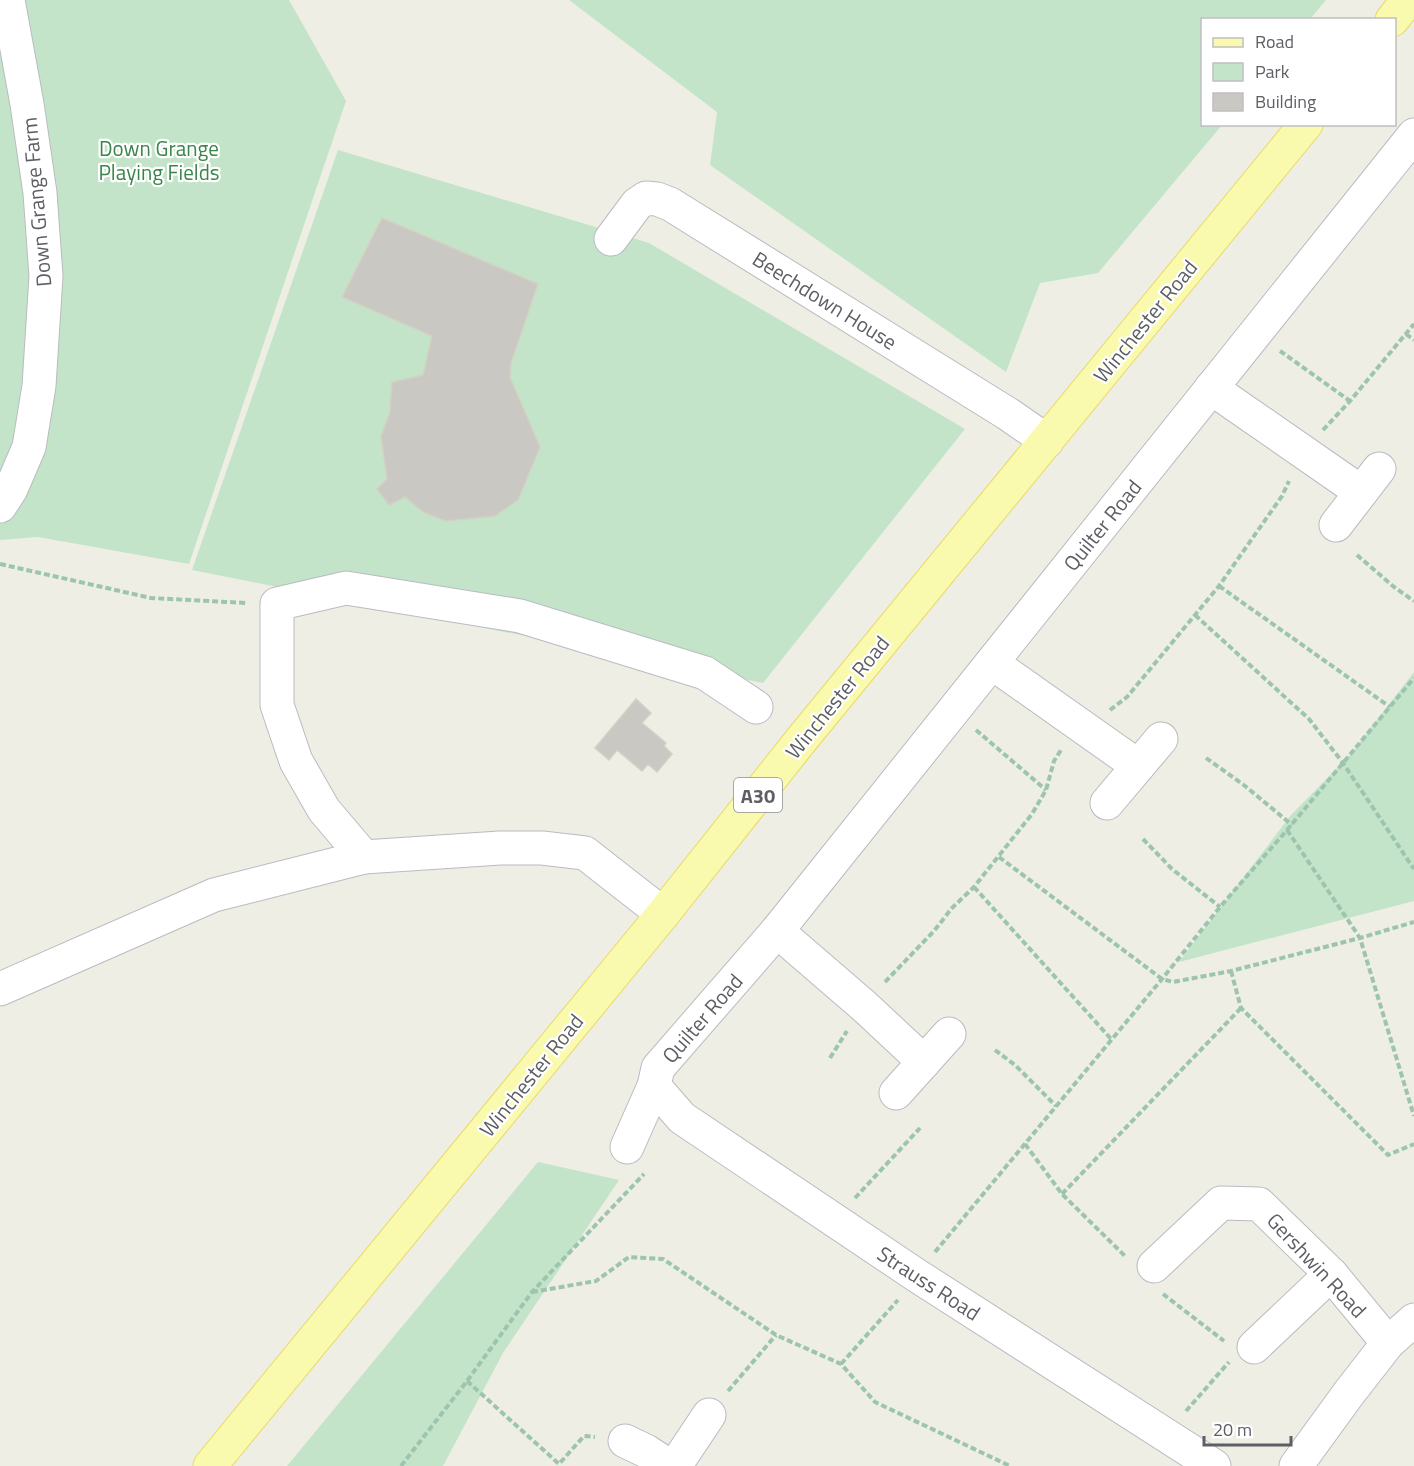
<svg xmlns="http://www.w3.org/2000/svg" width="1414" height="1466" font-family="'Titillium Web',sans-serif">
  <rect width="100%" height="100%" fill="#eeeee5"/>
  <g fill="#c3e4c9">
    <path d="M0,0H289L346,101L189,564L38,537L0,540Z"/>
    <path d="M569,0H1326L1310,19L1202,20V124L1222,125L1098,273L1040,283L1006,372L710,165L717,112Z"/>
    <path d="M338,150L649,243L965,429L763,683L192,570Z"/>
    <path d="M1414,672V901L1179,962L1291,815L1350,755Z"/>
    <path d="M538,1162L619,1180L503,1353L443,1466H287Z"/>
  </g>
  <g fill="#cac8c2" stroke="#d3d1c4" stroke-width="1.5">
    <path d="M382,218L538,284L511,363L510,377L540,447L518,500L495,516L446,521L423,512L405,497L389,505L377,489L387,479L381,436L390,412L392,382L423,375L432,336L342,297Z"/>
    <path d="M636,699L651,713L642,723L666,743L664,746L672,754L657,772L648,764L642,771L617,750L609,760L595,748Z"/>
  </g>
  <g fill="none" stroke-linecap="round" stroke-linejoin="round">
    <defs>
      <g id="minor">
        <path d="M611,239L637,204L646,198L657,199L670,204L1008,414L1047,441"/>
        <path d="M1211,388L1361,492"/>
        <path d="M0,506L11,489L29,447L39,386L46,276L40,193L27,104L8,0"/>
        <path d="M1336,525L1379,469"/>
        <path d="M992,663L1138,766"/>
        <path d="M1107,803L1161,739"/>
        <path d="M663,914L585,853L542,848H500L364,857L324,810L296,761L277,705V604L346,588L520,616L705,673L756,707"/>
        <path d="M777,931L864,1006L924,1062"/>
        <path d="M0,989L214,895L364,857"/>
        <path d="M654,1086L682,1118L916,1275L1214,1466"/>
        <path d="M896,1093L949,1034"/>
        <path d="M627,1147L654,1086L658,1068L777,931L1414,135"/>
        <path d="M1154,1266L1221,1203L1259,1204L1331,1274L1388,1343"/>
        <path d="M1254,1347L1331,1274"/>
        <path d="M625,1441L646,1451L669,1466"/>
        <path d="M675,1466L709,1415"/>
        <path d="M1296,1466L1349,1393L1388,1343L1414,1320"/>
      </g>
      <g id="major">
        <path d="M1392,20L1408,0"/>
        <path d="M210,1466L663,914L802,739L1306,124"/>
      </g>
    </defs>
    <use href="#minor" stroke="#babbc0" stroke-width="35"/>
    <use href="#major" stroke="#e9da63" stroke-width="35"/>
    <g stroke="#9dc4af" stroke-width="4" stroke-dasharray="6 3" stroke-linecap="butt">
      <path d="M1406,334L1414,340"/>
      <path d="M1280,351L1350,401"/>
      <path d="M1323,430L1350,401L1414,324"/>
      <path d="M1357,555L1394,587L1414,601"/>
      <path d="M0,564L151,598L247,603"/>
      <path d="M1219,586L1390,707"/>
      <path d="M1195,615L1309,719L1343,763L1414,869"/>
      <path d="M1110,710L1127,697L1219,586L1282,496L1289,481"/>
      <path d="M976,730L1046,790"/>
      <path d="M1206,758L1245,786L1292,825"/>
      <path d="M1287,830L1360,938L1414,1116"/>
      <path d="M1143,839L1172,869L1220,907"/>
      <path d="M999,857L1162,979L1173,982L1231,971L1360,938L1414,922"/>
      <path d="M974,887L1112,1040"/>
      <path d="M1231,971L1241,1008L1388,1155L1414,1144"/>
      <path d="M885,982L934,931L952,908L974,887L1032,814L1046,790L1054,761L1061,750"/>
      <path d="M995,1050L1015,1065L1056,1106"/>
      <path d="M830,1058L847,1031"/>
      <path d="M1025,1144L1062,1194L1126,1257"/>
      <path d="M1062,1194L1241,1008"/>
      <path d="M855,1198L920,1128"/>
      <path d="M935,1252L1162,979L1220,907L1287,830L1414,678"/>
      <path d="M532,1292L596,1281L629,1257L663,1259L776,1335L841,1364L875,1402L1010,1466"/>
      <path d="M1163,1294L1224,1341"/>
      <path d="M841,1364L898,1300"/>
      <path d="M467,1381L559,1464L584,1436L595,1437"/>
      <path d="M728,1391L776,1335"/>
      <path d="M1186,1411L1229,1362"/>
      <path d="M401,1466L467,1381L532,1292L644,1174"/>
    </g>
    <use href="#minor" stroke="#fff" stroke-width="33"/>
    <use href="#major" stroke="#fafaae" stroke-width="33"/>
  </g>
  <g text-anchor="middle" dominant-baseline="central" stroke-width="4.5" stroke-linejoin="round" paint-order="stroke">
    <rect fill="#fff" stroke="#8e8f93" stroke-width="1.5" x="734" y="778" width="48" height="34" rx="4.5"/>
    <g font-size="20" font-weight="bold" fill="#5d5f65">
      <text x="758" y="795">A30</text>
    </g>
    <g font-size="21" fill="#3b854b" stroke="#fff">
      <text x="159" y="148">Down Grange<tspan x="159" dy="24">Playing Fields</tspan></text>
    </g>
    <g font-size="21" fill="#5d5f65" stroke="#fff">
      <text transform="translate(36 202) rotate(-95)">Down Grange Farm</text>
      <text transform="translate(825 300) rotate(32)">Beechdown House</text>
      <text transform="translate(1145 321) rotate(-51)">Winchester Road</text>
      <text transform="translate(1102 525) rotate(-51)">Quilter Road</text>
      <text transform="translate(837 697) rotate(-51)">Winchester Road</text>
      <text transform="translate(702 1018) rotate(-49)">Quilter Road</text>
      <text transform="translate(531 1075) rotate(-51)">Winchester Road</text>
      <text transform="translate(1317 1265) rotate(47)">Gershwin Road</text>
      <text transform="translate(929 1283) rotate(33)">Strauss Road</text>
    </g>
  </g>
  <rect x="1201" y="18" width="195" height="108" fill="#ffffff" stroke="#bebfc1" stroke-width="1.5"/>
  <rect x="1213" y="38" width="30" height="9" fill="#fafaae" stroke="#bebfc1" stroke-width="1.5"/>
  <text x="1255" y="48" font-size="18" fill="#5d5f65">Road</text>
  <rect x="1213" y="63" width="30" height="18" fill="#c3e4c9" stroke="#bebfc1" stroke-width="1.5"/>
  <text x="1255" y="78" font-size="18" fill="#5d5f65">Park</text>
  <rect x="1213" y="93" width="30" height="18" fill="#cac8c2" stroke="#bebfc1" stroke-width="1.5"/>
  <text x="1255" y="108" font-size="18" fill="#5d5f65">Building</text>
  <path d="M1204 1436v9h87v-9" fill="none" stroke="#5d5f65" stroke-width="3"/>
  <text x="1213" y="1436" font-size="18" fill="#5d5f65" stroke="#ffffff" stroke-width="4.5" paint-order="stroke">20 m</text>
</svg>
